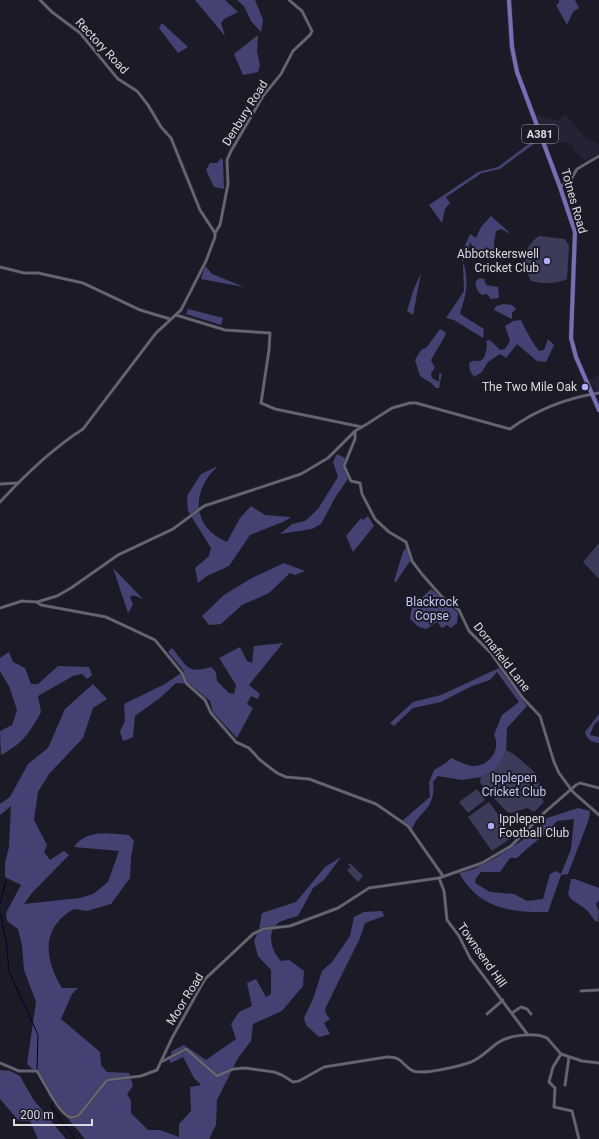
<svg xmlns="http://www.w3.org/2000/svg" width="599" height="1139" font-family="Roboto,sans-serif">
  <rect width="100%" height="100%" fill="#1b1b27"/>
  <g fill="#242336">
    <path d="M565,114L587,139L599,144V152L585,161L575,152L571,144L566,142H555L548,148L536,115L556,120L563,117Z"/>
    <path d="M599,375V392H595L589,380Z"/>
  </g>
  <g fill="#3d3b5a">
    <path d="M539,236L565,239L569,246L567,279C557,284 543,284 531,281C522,264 522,248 539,236Z"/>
    <path d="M599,543V579L583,562Z"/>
    <path d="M506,750L515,755L539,776L536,779L540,784L539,793L544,802L534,812L527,808L511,813L507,812L480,783L481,777C494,770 500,763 506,750Z"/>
    <path d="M477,789L485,800L468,813L459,802Z"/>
    <path d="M489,802L514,836L492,851L468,817Z"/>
    <path d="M348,864H351L363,876L358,882L347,870L351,867Z"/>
  </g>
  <g fill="#454173" fill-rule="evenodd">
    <path d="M195,0H225L238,12L224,19L221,23L225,36Z"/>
    <path d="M237,0H255L263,20L261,32L251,21L244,6Z"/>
    <path d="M559,0H575L579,8L573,12L567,25L556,5L559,3Z"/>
    <path d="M162,23L188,47L178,53L159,28Z"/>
    <path d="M258,35L257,52L260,65L258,72L243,75L234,54Z"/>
    <path d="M538,137L539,140L500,169L482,173L446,197L450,203L445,209L442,223L429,205L478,172L498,167Z"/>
    <path d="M221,158L223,160L224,189L214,187L206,170L210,163H217Z"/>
    <path d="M491,216L511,234L501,229L496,231L494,243V254L490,257H478L470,242L466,258L462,262L463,250L470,234L476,238L481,227Z"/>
    <path d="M463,264H464C469,285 466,294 460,314L484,329L483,338L454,320L446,318L464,291Z"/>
    <path d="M205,266L212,274L244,287L201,279Z"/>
    <path d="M421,273L413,315L407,311L413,291Z"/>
    <path d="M480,278L484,279L486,285L498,287L499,298L491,299L487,294L482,295C477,292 475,286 476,281Z"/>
    <path d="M504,304L512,305L516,309L512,313V319L494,310L496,306Z"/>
    <path d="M188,309L223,318L221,325L186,314Z"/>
    <path d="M521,320C526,331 532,342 539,351L544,350L548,339L554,345L546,362L537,361L517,344L506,358L500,354L488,362L482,372L474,377L470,371L469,363C477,357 481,366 485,355C486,349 488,348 486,341L490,340L500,350L505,349L510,341L505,326L513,321Z"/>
    <path d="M440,329L446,333L445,336L431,360L435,368L431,373L432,378L439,382V374L442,373L439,388H436L431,383L420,376L415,360L421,350L427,347Z"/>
    <path d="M337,454L345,458L343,467L348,479L336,496L321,524L312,529L280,534L292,524L305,521L318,509L338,477L333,462Z"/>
    <path d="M218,466C191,490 191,527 227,542L240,518L251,506L265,515L291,517L285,521L250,535L229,566L207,576L198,583L195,568L209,556L211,548L188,511L187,496L201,474Z"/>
    <path d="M368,516L374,526L353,552L346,536L361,518L363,520Z"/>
    <path d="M407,546L410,561L396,582L394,581L403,552Z"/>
    <path d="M284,563L305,571L295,575L290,573L269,593L242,605L221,624L209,625L202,616L224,595L250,579Z"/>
    <path d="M113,568L143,599L133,595L130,597L133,605L128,613Z"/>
    <path d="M431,589L458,613L457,623L451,628L447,625L442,628L437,622L426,629L419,627L410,619L412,607Z"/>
    <path d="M283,643L249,685L260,694L258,699L251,696L247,704L253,708L237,738L213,712L210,701L190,684L176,683L160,698L135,716L133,737L123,741L120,731L125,721L124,704L165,684L184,671L168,652L172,648C188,667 186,674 211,667L216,672L217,681L229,693L234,694L236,685L219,658L240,647L247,661L252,663L254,646Z"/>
    <path d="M9,652L13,662L25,668L31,684H38L58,666L89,667L92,675L87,679L82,674L73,676L38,696L41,712C29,734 23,743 1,755L0,731L12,725L17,710L9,686L0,671V658Z"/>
    <path d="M499,668L527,706L507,728L506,750L500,763L492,771L481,777L462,780L438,776L433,782C436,810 420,809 412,829L402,821L430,797L429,783L434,770L446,763L451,758C458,761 467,766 475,766C491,765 501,748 494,735L502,715L519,702L497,672L490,680L472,686L441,702L413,708L394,726L390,723L413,702L441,695Z"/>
    <path d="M93,684L107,699L93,708L83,738L49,774L38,792L34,820L47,845L44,852L50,860L64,851L69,855L32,893L24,904L80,898L93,894L108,882L119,851L74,847C86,829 110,833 129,835L134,841L131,857L130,878L111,904L87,911L74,909C41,927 44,959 62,988H78L72,994L61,1019L100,1052L101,1065L107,1072L129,1073L133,1086L127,1094L131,1101V1113L148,1130H160L179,1137V1124L191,1111L190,1087L201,1085L194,1078L183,1057L171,1063L169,1060L172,1051L184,1045L206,1060L236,1039L231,1024L239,1012L252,1006L247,983L256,979L266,997L271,994V970L258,956L254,941L259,929L262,913L296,902L325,867L341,857L324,880L313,888L298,916C292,918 281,920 277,924C266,934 272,952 281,961L289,960L304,971L303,986L282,1011L253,1024L251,1041L238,1058L217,1100L216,1125L209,1139H85L49,1096L41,1077L27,1064L36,1002L24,970L22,945L18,929L7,921L6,913L21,885L5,877V863L9,847L11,806L0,815V804L10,797L28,764L48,748L65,709Z"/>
    <path d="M599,714V720L594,725L590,735L599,737V743C592,742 587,740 585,732Z"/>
    <path d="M578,808L590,811L589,819L568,874L561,875L548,912C510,913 479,908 459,873L474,869L497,857L524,839L544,819ZM574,819L571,849L561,874L556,871L550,874L543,899L527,901L514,894L490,892L475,883L476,878L481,872H500L510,858H517C530,845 545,836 557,821Z"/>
    <path d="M571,879H575L599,888V900L596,904L599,912L598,922L595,921L587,910L571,899L568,894Z"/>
    <path d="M382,911L384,916L365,923L360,938L325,1009L326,1014L330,1019L324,1023L330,1034L319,1037L306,1025L304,1018L313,999L322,971L332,962L350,936L354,917L364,912Z"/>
    <path d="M0,1070L10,1071L20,1076L33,1099L66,1139H38L30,1121H19L0,1099Z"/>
  </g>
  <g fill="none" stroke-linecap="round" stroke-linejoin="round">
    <g stroke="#070024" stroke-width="1">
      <path d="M0,904L6,880"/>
      <path d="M0,914L2,918L3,928L6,940L9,971L38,1035L37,1070"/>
      <path d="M37,1074L54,1103L51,1106L75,1139"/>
    </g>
    <defs>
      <g id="minor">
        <path d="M40,0L52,12L80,33L118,79L137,91L148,105L161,127L171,138L200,210L215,233"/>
        <path d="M560,187L571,179L577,169L599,156"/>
        <path d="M0,267L24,273H38L83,283L140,310L170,319"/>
        <path d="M176,315L225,330L270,333L269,350L261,403L275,409L362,427"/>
        <path d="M355,432V439L344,466L351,481L360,483L362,494L375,519L389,532L406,542L412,561L421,573L442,597L459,610L469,631L491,653L522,697L540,716L554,762L559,773L573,792L599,815"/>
        <path d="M0,484L17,483"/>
        <path d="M0,502C24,476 53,448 83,429L156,333L181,310L206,261L215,237V233L220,225L228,184L227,160L231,151L263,96L281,74L293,51L310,35L312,31L302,11L289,0"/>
        <path d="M37,602L41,605L106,617L155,640L182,673L186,683L205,700L211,713L236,742L249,748L260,760L277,773L286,777L309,779L376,804L408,826L443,876"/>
        <path d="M0,608L22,601L37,602L57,596L71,588L118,555L173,529L204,506L301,474L328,458L355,431L367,424L392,408L410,403H416L510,429C536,410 567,398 599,393"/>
        <path d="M439,878L444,891L447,920L459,936L470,958L528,1035"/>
        <path d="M581,991L599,990"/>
        <path d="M512,1013L521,1007L527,1009L531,1014"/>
        <path d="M487,1014L503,1000"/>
        <path d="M561,1054L553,1067L549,1082L555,1088L554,1107L572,1111L579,1139"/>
        <path d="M163,1061L186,1049L217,1076L233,1069L245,1068L274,1072L282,1075L293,1082L299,1081L324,1067L387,1057C403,1056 402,1066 413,1071C424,1075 460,1066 471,1062C481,1058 490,1048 499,1042C510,1035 535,1032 547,1038L561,1054L582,1061L599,1063"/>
        <path d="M0,1063L19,1071H37C44,1082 59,1114 70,1117C74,1118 76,1117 79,1115L107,1080L141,1076L157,1070L172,1038L205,979L253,934L263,929L290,926L338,908L369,888L439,878L482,863L511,846L545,812L576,785L580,783L599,788"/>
        <path d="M565,1085L569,1057"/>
      </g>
      <path id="primary" d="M509,0L512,47L517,72L560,187L575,232L571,338L576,357L599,410"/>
    </defs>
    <use href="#minor" stroke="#393842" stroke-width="3.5"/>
    <use href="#primary" stroke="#393842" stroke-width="5"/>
    <use href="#minor" stroke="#656574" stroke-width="2.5"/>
    <use href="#primary" stroke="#766eb7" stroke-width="4"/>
  </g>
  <g fill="#b1adfa" stroke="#1b1b27" stroke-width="1.5">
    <circle cx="547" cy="261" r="4"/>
    <circle cx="585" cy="387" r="4"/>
    <circle cx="491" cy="826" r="4"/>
  </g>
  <g text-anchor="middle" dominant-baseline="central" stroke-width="4" stroke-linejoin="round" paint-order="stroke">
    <rect fill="#1b1b27" stroke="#a0a0aa" stroke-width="1" x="522" y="125" width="36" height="18" rx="3"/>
    <g font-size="11" font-weight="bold" fill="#d9d9e2">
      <text x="540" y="134">A381</text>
    </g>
    <g font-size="12" fill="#d9d9e2" stroke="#1b1b27">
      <text transform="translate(102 46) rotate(47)">Rectory Road</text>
      <text transform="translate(245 113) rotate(-58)">Denbury Road</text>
      <text transform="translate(574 201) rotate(74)">Totnes Road</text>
      <text transform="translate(502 657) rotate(52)">Dornafield Lane</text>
      <text transform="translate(482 955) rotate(55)">Townsend Hill</text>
      <text transform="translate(185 999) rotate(-58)">Moor Road</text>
    </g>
    <g font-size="12" fill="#d9d9e2" stroke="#1b1b27" text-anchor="end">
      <text x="539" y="254">Abbotskerswell<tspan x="539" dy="14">Cricket Club</tspan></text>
      <text x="577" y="387">The Two Mile Oak</text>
      <text x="499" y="819" text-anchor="start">Ipplepen<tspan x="499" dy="14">Football Club</tspan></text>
    </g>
    <g font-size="12" fill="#c5c4f4" stroke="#1b1b27">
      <text x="432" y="602">Blackrock<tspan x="432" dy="14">Copse</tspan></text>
      <text x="514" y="778">Ipplepen<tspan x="514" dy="14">Cricket Club</tspan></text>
    </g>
  </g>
  <path d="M14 1119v6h78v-6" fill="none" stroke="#d9d9e2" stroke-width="2"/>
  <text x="20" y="1119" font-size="12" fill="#d9d9e2" stroke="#1b1b27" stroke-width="3" paint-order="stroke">200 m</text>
</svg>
